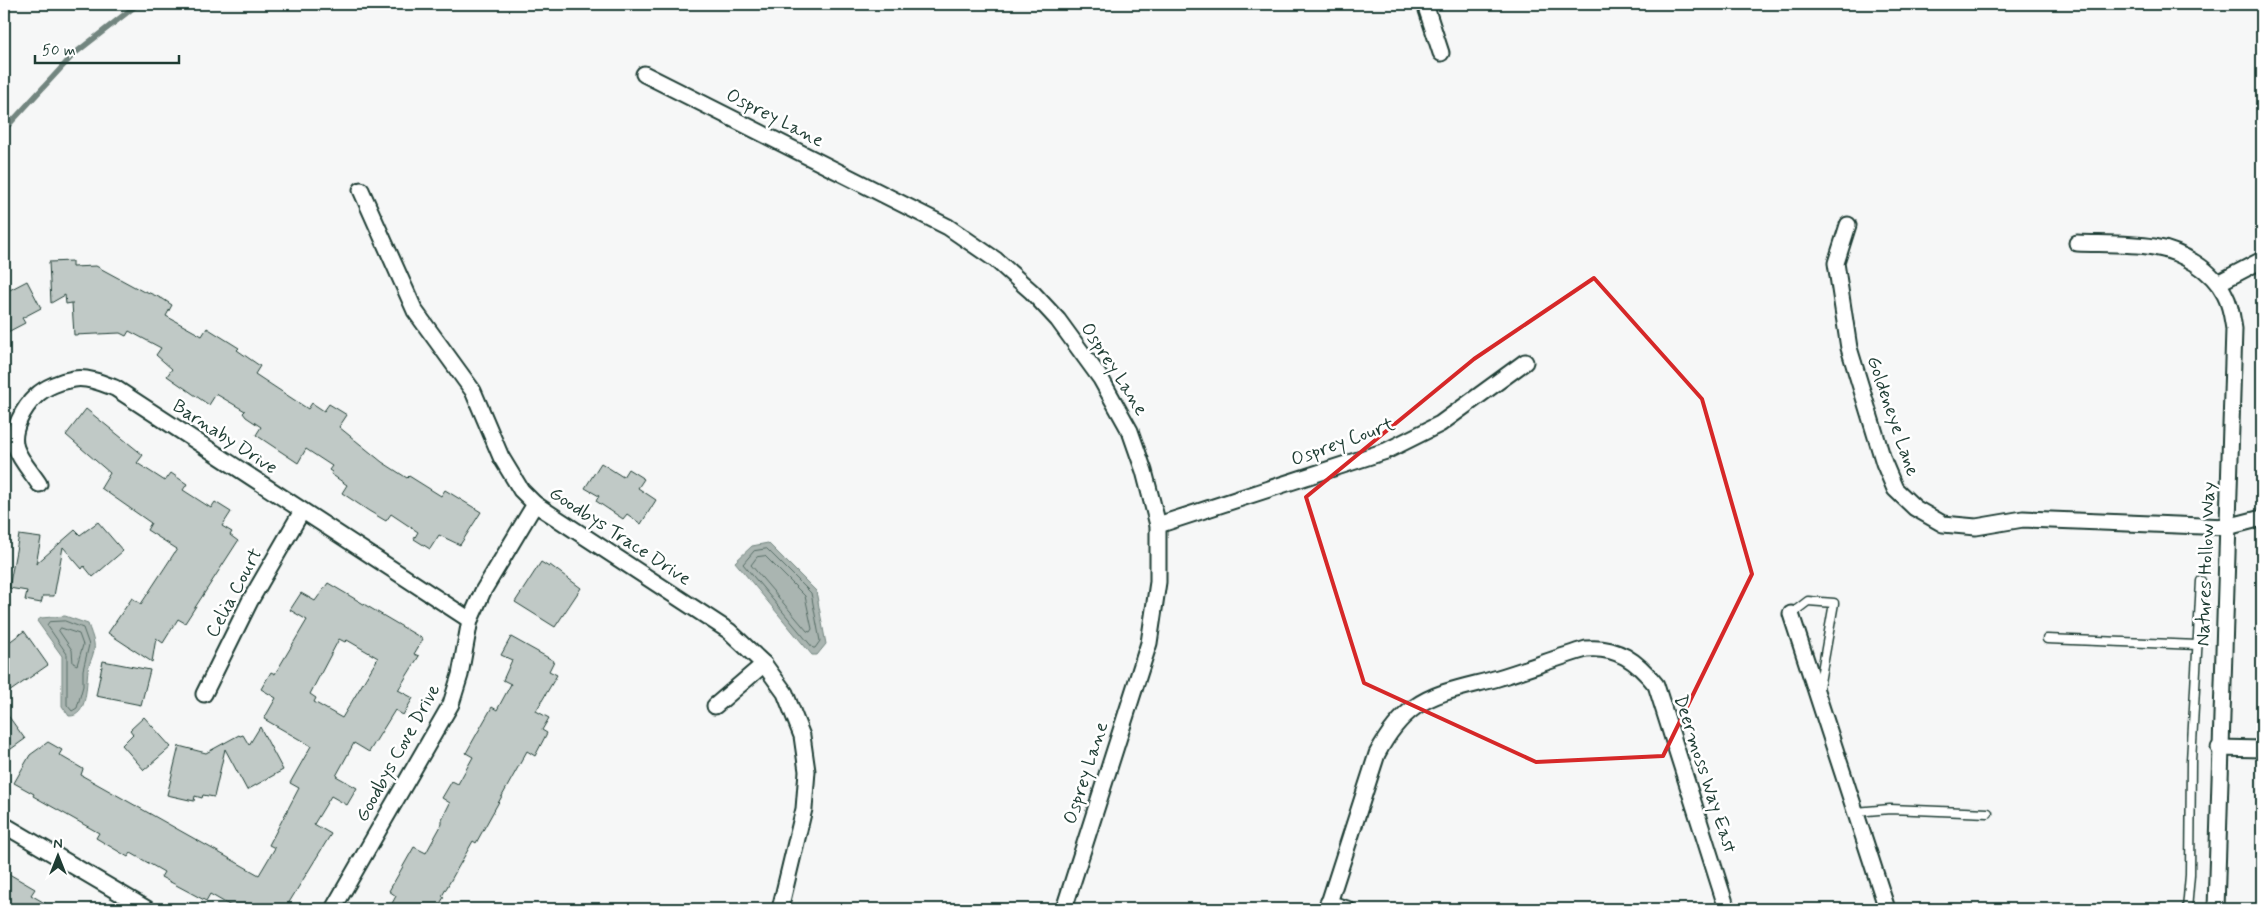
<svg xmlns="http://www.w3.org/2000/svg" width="2266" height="913" font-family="Mynerve,sans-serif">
  <rect width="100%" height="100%" fill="#f6f7f7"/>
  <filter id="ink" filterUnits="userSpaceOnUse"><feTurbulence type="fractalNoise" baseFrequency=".02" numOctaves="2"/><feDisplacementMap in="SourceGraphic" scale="10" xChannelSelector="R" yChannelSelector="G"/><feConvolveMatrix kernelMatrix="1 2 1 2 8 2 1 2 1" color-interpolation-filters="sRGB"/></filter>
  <g filter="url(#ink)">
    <g fill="#aab5b1" stroke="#72857f">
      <path d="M768,543L816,591L826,644L817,655H812L735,562L752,546Z"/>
      <path d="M65,616L88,624C90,630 93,637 94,643C96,652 89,662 88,670C86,684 88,717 69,716L62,706V656L37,621L41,618Z"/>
    </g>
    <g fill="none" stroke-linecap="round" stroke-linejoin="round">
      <g stroke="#576d66" stroke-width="1">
        <path d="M767,549L811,593L820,641L815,648H813L743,564L754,551Z"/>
        <path d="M765,556L805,596L812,629L810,632L807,631L751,565L757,557Z"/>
        <path d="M65,621L83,628L89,645L83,670V686L77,708L72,711L67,705V654L47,625L49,622Z"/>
        <path d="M61,628L79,634L83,645L77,665L73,663L72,650L59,631Z"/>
      </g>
      <path stroke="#72857f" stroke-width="5.5" d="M4,130L74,54L138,4"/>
    </g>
    <g fill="#c0c9c6" stroke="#1f3d34" fill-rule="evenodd">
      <path d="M72,261V267L96,266L144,292L145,291L163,299L172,305L166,316L202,336L207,328L239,348L237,350L260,366L255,374L308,409L312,403L324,411L329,404L347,415L339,427L382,462L407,478L409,476L441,496L445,490L481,512L460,545L439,535L430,549L414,539L418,532L391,514L386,521L369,511L342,493L347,485L331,474L332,472L329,470L332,466L306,449L298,463L256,435L261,427L246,417L243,413L245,411L216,394L209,405L167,376L172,369L156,355L161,348L129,331L126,336L120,333L74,335L72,303L66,304L65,295L51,303L49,262Z"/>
      <path d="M27,281L41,308L22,318L25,323L4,334V293Z"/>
      <path d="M86,409L143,455L137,463L165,481L171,473L187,484L183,490L211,508L215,502L231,512L222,526L232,532L230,535L238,541L185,623L178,619L163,643L156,638L152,662L108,633L132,598L141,604L177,549L147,530L151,523L101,488L110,473L66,435Z"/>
      <path d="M601,463L623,477L628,469L644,479L638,488L656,500L641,524L627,514L623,519L596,501L599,496L585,488Z"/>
      <path d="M98,522L123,551L93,577L84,566L82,569L63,547L54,596H43L41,603L25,600L27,591L9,588L19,535L41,538L36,564L75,530L80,535Z"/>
      <path d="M541,562L549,567L550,565L581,588L555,627L515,602Z"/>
      <path d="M328,583L423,639L414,654L419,656L398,690L413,698L403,715L395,710L369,752L354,743L336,776L357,788L347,805L331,796L314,824L331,834L285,909H236L210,894L206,901L161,877L164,872L131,853L128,857L96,838L99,833L33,796L34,794L14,783L30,755L48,742L62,750L59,755L83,769L81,775L259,875L275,848L269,845L299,788L290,783L311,746L264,719L276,698L261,689L271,672L275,674L307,620L290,610L301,593L315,601ZM339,639L345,642L347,640L378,658L342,718L314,702L316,698L310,694Z"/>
      <path d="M24,631L48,665L9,692L4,684V646Z"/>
      <path d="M511,637L554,661L549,671L557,675L536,711L549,718L542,730L547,733L535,756L527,751L476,843L473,841L442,896L444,897L437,909H389L396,896L389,891L414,847L426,853L442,824V819L450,803L442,798L452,781L458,784L473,757L466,753L492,707L497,710L511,684L503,680L512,660L501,655Z"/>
      <path d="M103,661L150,670L141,705L96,696Z"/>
      <path d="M4,710L25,739L4,754Z"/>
      <path d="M144,717L171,747L144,770L122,745L133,734L130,730Z"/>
      <path d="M260,727L283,770L247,790L225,749L214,797L203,795L202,798L195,796L194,801L167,795L179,746L206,753L239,735L240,736L243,735L249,745Z"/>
      <path d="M4,871L35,889L31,895L55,909H4Z"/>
    </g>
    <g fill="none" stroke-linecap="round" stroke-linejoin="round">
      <defs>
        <g id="lane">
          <path d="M1791,614L1808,601L1834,603L1819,688"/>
          <path d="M2047,639L2198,645"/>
          <path d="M1856,812L1890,809L1988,813"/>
          <path d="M2187,909L2190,875L2191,761L2201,581"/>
        </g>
        <g id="street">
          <path d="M1425,4L1441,53"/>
          <path d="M644,74L948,227L996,260L1032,292L1058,320L1101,379L1130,431L1144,471L1158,525V582L1149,643L1064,909"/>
          <path d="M361,190L415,311L473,391L501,457L521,490L535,504L729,631L764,664L785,693L802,736L807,771L804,809L780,909"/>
          <path d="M1848,225L1836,263L1849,348L1884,463L1895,489L1915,508L1943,524L1976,527L2023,519L2227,527L2262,518"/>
          <path d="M2077,243C2102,244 2129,243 2154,247C2181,251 2213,270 2225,295C2231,306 2232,317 2234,329L2216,909"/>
          <path d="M2218,283L2262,260"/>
          <path d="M39,484C32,473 20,460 16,448C10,431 24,407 36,396C45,387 61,381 74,379C88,377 102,383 115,388L470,620"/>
          <path d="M1158,525L1386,451L1440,424L1525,362"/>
          <path d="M1791,614L1887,909"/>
          <path d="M204,694L250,601L302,511"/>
          <path d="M715,706L764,664"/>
          <path d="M2219,748L2262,749"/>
          <path d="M4,825L147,909"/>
          <path d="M1328,903L1347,909"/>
          <path d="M333,909L451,704L460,675L470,620L483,591L535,504"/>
          <path d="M1327,909L1377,754C1387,735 1398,719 1415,707C1439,690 1471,686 1498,678C1528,669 1556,658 1586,649C1617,646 1637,661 1656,685L1727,909"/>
        </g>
      </defs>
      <use href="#lane" stroke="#1f3d34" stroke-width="11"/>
      <use href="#street" stroke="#1f3d34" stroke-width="19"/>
      <use href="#lane" stroke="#fff" stroke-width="8"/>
      <use href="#street" stroke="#fff" stroke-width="15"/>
    </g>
  </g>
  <path fill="none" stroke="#d62828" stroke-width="4" stroke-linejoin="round" d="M1594,278L1702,399L1752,574L1663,756L1536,762L1364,683L1306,497L1474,359Z"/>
  <g text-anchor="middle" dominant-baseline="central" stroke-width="5" stroke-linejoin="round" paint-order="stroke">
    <g font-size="19" fill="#1f3d34" stroke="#fff">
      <text transform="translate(775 118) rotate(27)">Osprey Lane</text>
      <text transform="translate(1114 369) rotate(57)">Osprey Lane</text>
      <text transform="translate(1893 416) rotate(71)">Goldeneye Lane</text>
      <text transform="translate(225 437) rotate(33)">Barnaby Drive</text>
      <text transform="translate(1343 442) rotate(-20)">Osprey Court</text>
      <text transform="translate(620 536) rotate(33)">Goodbys Trace Drive</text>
      <text transform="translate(2206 564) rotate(-88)">Natures Hollow Way</text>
      <text transform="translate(234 593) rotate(-62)">Celia Court</text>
      <text transform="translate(398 753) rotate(-61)">Goodbys Cove Drive</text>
      <text transform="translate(1086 773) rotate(-72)">Osprey Lane</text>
      <text transform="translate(1705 774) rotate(72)">Deermoss Way East</text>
    </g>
  </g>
  <rect width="2266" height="913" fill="none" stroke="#fff" stroke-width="20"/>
  <rect x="10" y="10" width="2246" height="893" fill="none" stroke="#1f3d34" stroke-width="2" filter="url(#ink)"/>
  <g transform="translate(58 856)" stroke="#ffffff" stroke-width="4" paint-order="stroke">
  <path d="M0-4L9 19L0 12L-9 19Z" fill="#1f3d34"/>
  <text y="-8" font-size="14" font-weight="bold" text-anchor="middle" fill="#1f3d34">N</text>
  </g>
  <path d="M35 55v8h144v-8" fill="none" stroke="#1f3d34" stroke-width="2.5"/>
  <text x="42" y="55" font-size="15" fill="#1f3d34" stroke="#ffffff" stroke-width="4" paint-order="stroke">50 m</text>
</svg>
